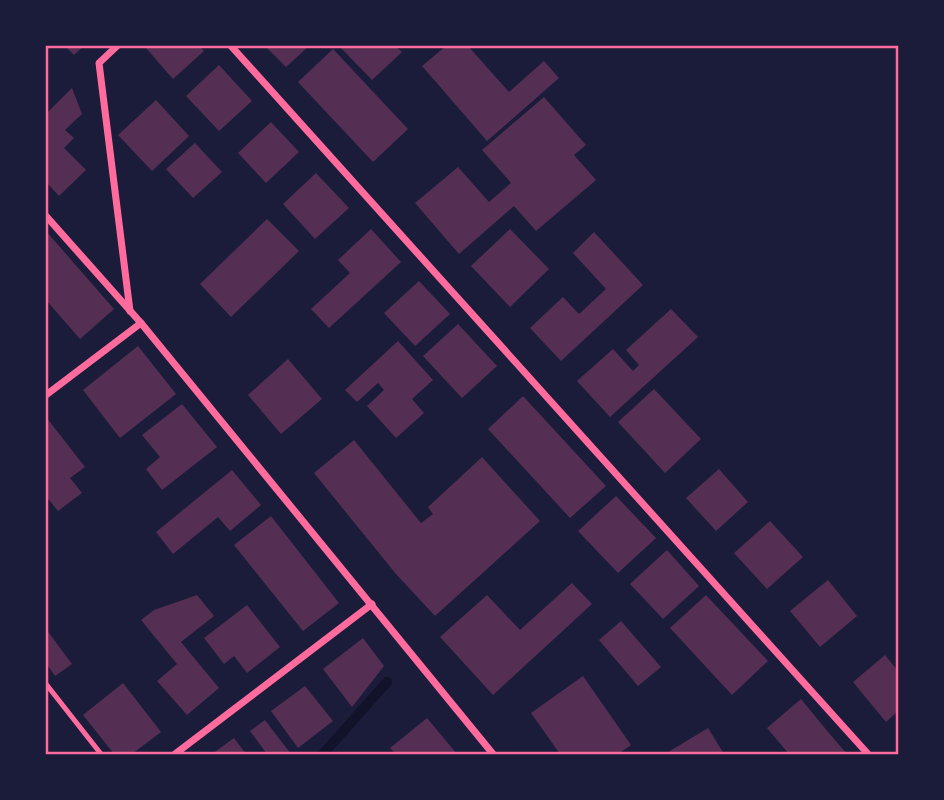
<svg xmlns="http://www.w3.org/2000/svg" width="944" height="800" font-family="'DM Sans',sans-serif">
  <rect width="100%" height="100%" fill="#1b1b3a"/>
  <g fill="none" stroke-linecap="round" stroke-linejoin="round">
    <path stroke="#12122b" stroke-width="10" d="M323,754L387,682"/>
  </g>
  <g fill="#542f53">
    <path d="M65,46H84L74,55Z"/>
    <path d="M148,46H199L204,51L173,79L146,48Z"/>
    <path d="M265,46H309L286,67Z"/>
    <path d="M339,46H395L402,52L372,80Z"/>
    <path d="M446,46H468L509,92L544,61L559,78L487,141L422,66Z"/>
    <path d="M333,49L408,129L373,162L298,82Z"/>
    <path d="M219,65L252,101L219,131L186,96Z"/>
    <path d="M72,88L82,114L65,130L74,138L64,148L86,170L59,196L46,182V109L48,112Z"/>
    <path d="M544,97L586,145L574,155L596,180L536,231L514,206L459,254L415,203L458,167L489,202L511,183L482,150Z"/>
    <path d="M156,100L189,136L152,171L118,135Z"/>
    <path d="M271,122L299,152L266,183L238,153Z"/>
    <path d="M195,143L222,172L193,198L166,169Z"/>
    <path d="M316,173L349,208L315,239L283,204Z"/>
    <path d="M267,219L299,251L231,317L200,284Z"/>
    <path d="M371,229L401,262L329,328L311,309L350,273L338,260Z"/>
    <path d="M510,229L549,269L510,307L471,266Z"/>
    <path d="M46,231L114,309L80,339L46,300Z"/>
    <path d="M594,232L643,285L561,361L530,328L563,297L579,314L606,289L573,253Z"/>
    <path d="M419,281L450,314L415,346L384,313Z"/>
    <path d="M671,309L698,337L610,417L577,381L613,349L633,371L639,365L626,350Z"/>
    <path d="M458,324L497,366L462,398L423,356Z"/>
    <path d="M398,341L433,380L412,399L424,413L396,438L367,406L384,390L378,383L357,402L345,390Z"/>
    <path d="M138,346L176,394L120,438L83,390Z"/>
    <path d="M288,359L322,399L281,434L248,395Z"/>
    <path d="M654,389L701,439L665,473L618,422Z"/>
    <path d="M523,396L606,486L570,518L488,429Z"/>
    <path d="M182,404L217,447L162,490L146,469L160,457L142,435Z"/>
    <path d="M46,417L85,467L70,478L82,493L58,511L46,496Z"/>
    <path d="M354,440L421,523L433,514L428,507L482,457L540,521L435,616L396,574L314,473Z"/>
    <path d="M719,469L748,502L716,531L686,498Z"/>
    <path d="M232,470L261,505L230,531L218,517L173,554L156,532Z"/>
    <path d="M616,496L656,538L618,573L578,531Z"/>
    <path d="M271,516L339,603L303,631L234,545Z"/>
    <path d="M770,521L803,557L767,589L734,553Z"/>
    <path d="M667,550L699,586L663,619L630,584Z"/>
    <path d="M828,580L857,616L820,647L790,611Z"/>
    <path d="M572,583L592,604L493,695L440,637L487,595L520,630Z"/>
    <path d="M197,595L214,616L181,642L219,688L187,715L157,681L177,664L141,620L154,610Z"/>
    <path d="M706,595L768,661L732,695L670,628Z"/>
    <path d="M247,605L280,647L247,673L234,656L224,664L204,638Z"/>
    <path d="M621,621L661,667L638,686L599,640Z"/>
    <path d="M46,629L72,664L55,676L46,663Z"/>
    <path d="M363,638L384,666L352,707L323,669Z"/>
    <path d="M885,655L898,671V711L886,722L853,682Z"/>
    <path d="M583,676L631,745L618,754H560L531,713Z"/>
    <path d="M123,683L161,732L132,754H114L83,715Z"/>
    <path d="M305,686L333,721L298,748L271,711Z"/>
    <path d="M801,699L828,732L847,754H789L767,728Z"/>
    <path d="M427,718L457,754H396L390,748Z"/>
    <path d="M265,720L291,754H267L250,731Z"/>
    <path d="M708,728L724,754H665Z"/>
    <path d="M234,738L246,754H212Z"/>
  </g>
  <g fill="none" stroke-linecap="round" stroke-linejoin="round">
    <path stroke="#ff6b9d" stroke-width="5" d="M46,684L101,754"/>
    <g stroke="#ff6b9d" stroke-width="7">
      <path d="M117,46L99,63L130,311"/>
      <path d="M231,46L868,754"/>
      <path d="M46,216L141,323L493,754"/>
      <path d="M46,395L141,323"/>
      <path d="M175,754L372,604"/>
    </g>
  </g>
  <rect width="944" height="800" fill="none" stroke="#1b1b3a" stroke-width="94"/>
  <rect x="47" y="47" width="850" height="706" fill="none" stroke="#ff6b9d" stroke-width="2.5"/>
</svg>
